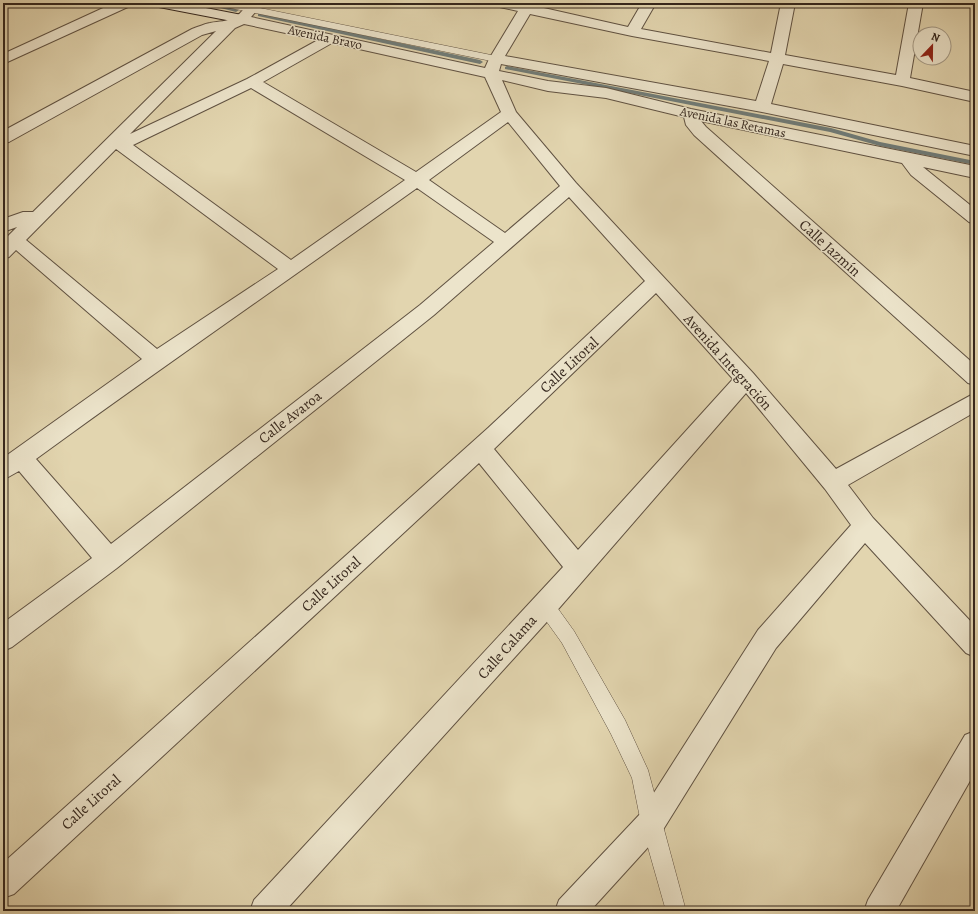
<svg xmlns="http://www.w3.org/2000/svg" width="978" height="914" font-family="Alegreya,serif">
  <rect width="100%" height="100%" fill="#e2d5af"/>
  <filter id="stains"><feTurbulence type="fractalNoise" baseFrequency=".005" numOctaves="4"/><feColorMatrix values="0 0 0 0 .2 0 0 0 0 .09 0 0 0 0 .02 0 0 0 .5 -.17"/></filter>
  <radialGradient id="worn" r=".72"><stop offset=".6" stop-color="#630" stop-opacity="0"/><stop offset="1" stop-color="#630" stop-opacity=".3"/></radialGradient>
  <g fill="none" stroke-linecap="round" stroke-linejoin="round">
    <g fill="#707c78" fill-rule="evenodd">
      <path d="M201,3H210L239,10L236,12Z"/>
      <path d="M260,13L480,60L483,62L480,64L258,16V14Z"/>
      <path d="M507,66L831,128L880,142L975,161V165L880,146L830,132L505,69V67Z"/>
    </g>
    <defs>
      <g id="lane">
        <path d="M216,3H235L496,56L501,59L496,62L221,6Z"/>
        <path d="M545,597L551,599L574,631L625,720L648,770L686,911H666L641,823L632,778L611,734L562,643L539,611L537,605L539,599Z"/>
      </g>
      <g id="street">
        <path d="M114,3H132L130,6L3,64V54Z"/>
        <path d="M493,3H537L535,6L628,27L642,3H656L641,29L771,53L781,3H795L785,55L896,75L909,3H923L910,78L975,92V102L902,86L783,64L771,104L975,146V156L762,112L501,64L499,71L548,81L606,88L691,109L975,166V178L923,167L975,209V224L969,222L911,175L902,163L701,121L706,127L975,365V385L968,383L694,135L686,125L684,117L606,98L548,91L502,80L516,112L576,183L753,373L836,469L975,393V412L848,485L873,518L975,626V657L966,653L865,543L776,648L661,833L590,911H555L559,900L641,813L758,630L851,525L825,489L746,393L554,614L285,911H250L254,900L563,567L479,463L14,894L3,898V863L488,428L645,281L569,197L434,315L117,568L12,647L3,651V623L92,558L19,471L3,480V458L142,359L16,250L9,257L3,259V241L17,227L3,232V219L23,212H33L216,31L202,35L9,142L3,143V131L192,29C198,27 204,24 210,23C219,21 227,22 235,17C244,12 244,3 256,6L258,9L251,17L485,68L489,59L518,11L495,6ZM530,14L632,36L769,61L756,101L505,56ZM244,24L318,40L247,79L130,134L235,28ZM332,43L485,77L501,112L416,172L263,82ZM251,88L405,180L291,260L133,145ZM508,122L560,186L505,233L429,180ZM116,149L278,269L157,349L26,240ZM417,188L494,242L420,305L111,544L36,459C162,367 290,279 417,188ZM656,293L733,379L578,550L494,449Z"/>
        <path d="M975,731V772L896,911H864L868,900L965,735Z"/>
      </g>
      <g id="secondary">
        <path d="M152,3H180L242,15L247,16L249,19L247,22L242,23L159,7L154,6Z"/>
        <path d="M249,3H264L262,6H251Z"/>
      </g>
    </defs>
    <use href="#lane" stroke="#605242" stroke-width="1"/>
    <use href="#street" stroke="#605242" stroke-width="2"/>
    <use href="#secondary" stroke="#34261d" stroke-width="2"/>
    <use href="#lane" fill="#ece4cb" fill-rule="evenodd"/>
    <use href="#street" fill="#ece4cb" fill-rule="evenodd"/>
    <use href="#secondary" fill="#ece4cb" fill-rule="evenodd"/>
  </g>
  <g text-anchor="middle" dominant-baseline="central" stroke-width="3" stroke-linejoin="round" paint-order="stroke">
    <g font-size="13" fill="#34261d" stroke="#ece4cb">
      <text transform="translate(325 37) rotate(12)">Avenida Bravo</text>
      <text transform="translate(733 122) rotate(12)">Avenida las Retamas</text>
    </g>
    <g font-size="15" fill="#34261d" stroke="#ece4cb">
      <text transform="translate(830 248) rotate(42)">Calle Jazmín</text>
      <text transform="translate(728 362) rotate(48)">Avenida Integración</text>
      <text transform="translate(569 365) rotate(-43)">Calle Litoral</text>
      <text transform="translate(290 417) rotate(-38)">Calle Avaroa</text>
      <text transform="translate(331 584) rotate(-42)">Calle Litoral</text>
      <text transform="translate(507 647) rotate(-48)">Calle Calama</text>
      <text transform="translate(91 802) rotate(-42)">Calle Litoral</text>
    </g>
  </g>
  <rect width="978" height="914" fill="none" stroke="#e2d5af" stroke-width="16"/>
  <rect x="4" y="4" width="970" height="906" fill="none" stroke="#34261d" stroke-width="2"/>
  <rect x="8" y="8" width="962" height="898" fill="none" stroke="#34261d"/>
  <g transform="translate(932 46) rotate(22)"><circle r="19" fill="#ece4cb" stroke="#a29885"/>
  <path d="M0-3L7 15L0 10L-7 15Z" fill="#8f2418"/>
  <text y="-6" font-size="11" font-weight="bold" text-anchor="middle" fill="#34261d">N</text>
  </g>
  <rect width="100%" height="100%" filter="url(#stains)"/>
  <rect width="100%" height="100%" fill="url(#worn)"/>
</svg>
